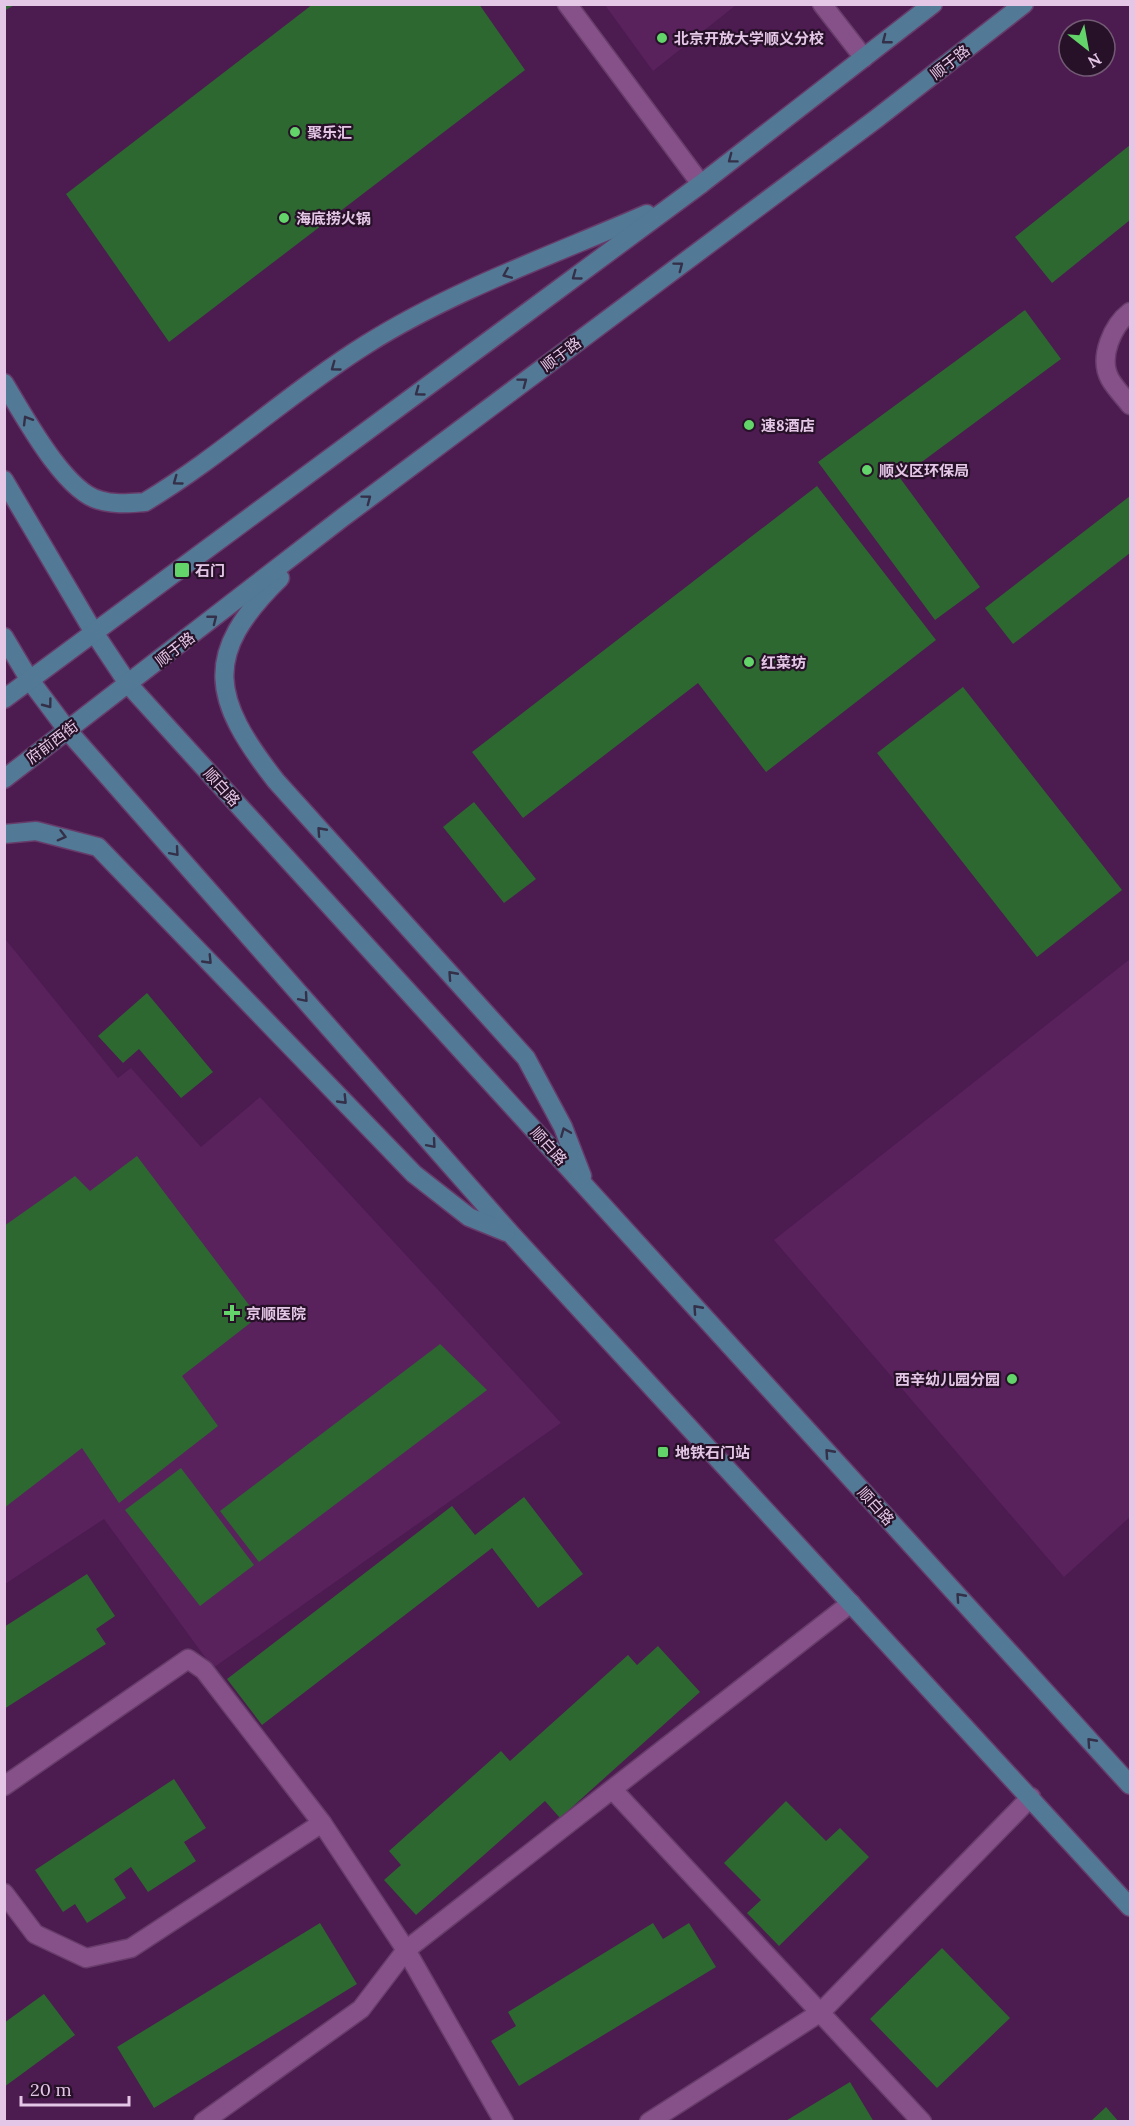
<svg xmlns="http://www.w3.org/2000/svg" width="1135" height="2126" font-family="Lora,'Noto Sans SC',serif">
  <rect width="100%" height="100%" fill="#4c1b50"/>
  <g fill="#59225d">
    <path d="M605,5H736L653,71Z"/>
    <path d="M6,940L118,1078L131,1068L201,1147L260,1097L561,1423L213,1668L104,1519L5,1584Z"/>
    <path d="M1130,959V1517L1064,1577L774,1240Z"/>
  </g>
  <g fill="#2d6831">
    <path d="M4,4H16L4,11Z"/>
    <path d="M313,4H479L525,70L169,342L66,194Z"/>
    <path d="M1130,145V220L1052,283L1015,237Z"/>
    <path d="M1025,310L1061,359L900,478L980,587L935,620L818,462Z"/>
    <path d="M817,486L936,640L766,772L698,683L523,818L472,752Z"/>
    <path d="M1130,496V553L1013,644L985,608Z"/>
    <path d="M963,687L1122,890L1037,957L877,753Z"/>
    <path d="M474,802L536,879L504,903L443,827Z"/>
    <path d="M147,993L213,1072L181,1098L139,1049L123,1063L98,1036Z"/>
    <path d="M137,1156L258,1317L182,1376L218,1426L119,1503L82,1448L4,1508V1226L75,1176L90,1191Z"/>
    <path d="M440,1344L487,1390L259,1562L220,1511Z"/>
    <path d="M181,1468L254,1565L200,1606L125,1510Z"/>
    <path d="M524,1497L583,1574L538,1608L492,1548L262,1725L227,1679L452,1506L475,1535Z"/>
    <path d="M87,1574L115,1616L96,1629L106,1644L4,1709V1627Z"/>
    <path d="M658,1646L700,1692L560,1818L545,1801L416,1915L384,1880L401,1865L389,1851L501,1751L510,1761L628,1655L637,1665Z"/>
    <path d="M174,1779L206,1828L184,1842L196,1861L148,1892L131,1867L114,1879L126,1898L87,1923L75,1904L63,1912L35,1870Z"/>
    <path d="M786,1801L826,1841L840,1828L869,1857L779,1946L747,1913L761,1900L724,1863Z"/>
    <path d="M320,1923L357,1984L154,2108L117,2047Z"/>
    <path d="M653,1923L663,1939L689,1923L716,1967L519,2086L491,2041L516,2026L508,2012Z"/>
    <path d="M942,1948L1010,2018L937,2088L870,2019Z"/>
    <path d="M44,1994L75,2035L4,2087V2023Z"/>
    <path d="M850,2082L874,2122H784Z"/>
    <path d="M1106,2107L1119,2122H1090Z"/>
  </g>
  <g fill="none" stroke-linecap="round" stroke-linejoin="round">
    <defs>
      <g id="minor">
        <path d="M567,4L701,184"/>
        <path d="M822,4L864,58"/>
        <path d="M1130,312C1113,325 1098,357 1110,379C1115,388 1124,397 1130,405"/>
        <path d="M4,1786L188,1659L204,1670L322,1823"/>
        <path d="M613,1790L922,2122"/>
        <path d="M4,1893L35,1934L86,1958L131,1948L322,1823L406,1950L504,2122"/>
        <path d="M203,2122L361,2009L406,1950L851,1603"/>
        <path d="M649,2122L821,2012L1031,1797"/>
      </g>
      <g id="major">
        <path d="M4,383C23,414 64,491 99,500C115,505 130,503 145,502C223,455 290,392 367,344C451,291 555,254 647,214"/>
        <path d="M4,480L93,631L129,685L1130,1785"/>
        <path d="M280,578C201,655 212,699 276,781L526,1058L563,1127L582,1176"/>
        <path d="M4,637L29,679L68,731L511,1234L1130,1907"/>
        <path d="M4,699L701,184L933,4"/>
        <path d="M4,779L342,518L876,119L1024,4"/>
        <path d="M4,834L36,831L98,847L414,1174L469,1217L506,1232"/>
      </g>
    </defs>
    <use href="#minor" stroke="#673c6a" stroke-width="21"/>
    <use href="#major" stroke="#673c6a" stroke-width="21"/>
    <use href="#minor" stroke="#865189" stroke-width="18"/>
    <use href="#major" stroke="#527995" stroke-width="18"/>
  </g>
  <defs><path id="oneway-chevron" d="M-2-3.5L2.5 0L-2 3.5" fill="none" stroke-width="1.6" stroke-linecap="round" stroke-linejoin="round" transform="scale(1.5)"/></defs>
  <g stroke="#343049">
    <use href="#oneway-chevron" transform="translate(886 40) rotate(142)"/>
    <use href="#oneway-chevron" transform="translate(732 159) rotate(143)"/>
    <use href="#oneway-chevron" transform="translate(679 266) rotate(-37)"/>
    <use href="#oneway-chevron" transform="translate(507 274) rotate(157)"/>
    <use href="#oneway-chevron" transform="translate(576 276) rotate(144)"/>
    <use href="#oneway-chevron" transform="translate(335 367) rotate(144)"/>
    <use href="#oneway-chevron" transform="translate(523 382) rotate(-37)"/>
    <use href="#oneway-chevron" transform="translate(419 392) rotate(144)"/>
    <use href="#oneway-chevron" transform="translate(27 420) rotate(-121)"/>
    <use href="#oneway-chevron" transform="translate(177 481) rotate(144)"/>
    <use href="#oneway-chevron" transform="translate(367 499) rotate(-37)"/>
    <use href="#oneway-chevron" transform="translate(213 619) rotate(-38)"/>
    <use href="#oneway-chevron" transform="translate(48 704) rotate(53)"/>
    <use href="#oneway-chevron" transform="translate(321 831) rotate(-132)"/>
    <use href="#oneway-chevron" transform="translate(62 836) rotate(15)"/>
    <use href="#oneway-chevron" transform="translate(175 852) rotate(49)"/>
    <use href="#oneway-chevron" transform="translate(208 960) rotate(46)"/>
    <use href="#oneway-chevron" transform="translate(452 975) rotate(-132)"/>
    <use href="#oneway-chevron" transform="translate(304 998) rotate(49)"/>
    <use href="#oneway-chevron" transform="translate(343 1100) rotate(46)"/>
    <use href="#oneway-chevron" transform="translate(565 1132) rotate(-112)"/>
    <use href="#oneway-chevron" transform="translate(432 1144) rotate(49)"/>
    <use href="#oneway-chevron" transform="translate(697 1309) rotate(-132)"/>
    <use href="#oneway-chevron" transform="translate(829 1453) rotate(-132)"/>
    <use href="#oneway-chevron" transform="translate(960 1597) rotate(-132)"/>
    <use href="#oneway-chevron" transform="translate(1091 1742) rotate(-132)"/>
  </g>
  <g fill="#62d469" stroke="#271128" stroke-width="2">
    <circle cx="662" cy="38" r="6"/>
    <circle cx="295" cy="132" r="6"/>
    <circle cx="284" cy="218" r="6"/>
    <circle cx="749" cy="425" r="6"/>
    <circle cx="867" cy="470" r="6"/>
    <rect x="174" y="562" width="16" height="16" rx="3"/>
    <circle cx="749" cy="662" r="6"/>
    <path d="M229 1304h6v6h6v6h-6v6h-6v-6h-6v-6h6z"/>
    <circle cx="1012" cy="1379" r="6"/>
    <rect x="657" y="1446" width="12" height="12" rx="3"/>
  </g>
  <g text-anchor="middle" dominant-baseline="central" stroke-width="4.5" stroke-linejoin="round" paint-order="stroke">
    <g font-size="15" font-weight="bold" fill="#e4c7e6" stroke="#271128" text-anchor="start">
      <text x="674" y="38">北京开放大学顺义分校</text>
      <text x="307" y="132">聚乐汇</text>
      <text x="296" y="218">海底捞火锅</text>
      <text x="761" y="425">速8酒店</text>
      <text x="879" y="470">顺义区环保局</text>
      <text x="195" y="570">石门</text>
      <text x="761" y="662">红菜坊</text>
      <text x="246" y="1313">京顺医院</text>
      <text x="1000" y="1379" text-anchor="end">西辛幼儿园分园</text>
      <text x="675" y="1452">地铁石门站</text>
    </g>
    <g font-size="15" fill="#e4c7e6" stroke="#271128">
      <text transform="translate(950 62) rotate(-38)">顺于路</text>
      <text transform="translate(561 354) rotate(-37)">顺于路</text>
      <text transform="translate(175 649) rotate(-38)">顺于路</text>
      <text transform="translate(52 742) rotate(-37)">府前西街</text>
      <text transform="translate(222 787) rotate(48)">顺白路</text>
      <text transform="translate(549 1146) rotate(48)">顺白路</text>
      <text transform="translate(876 1506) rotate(48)">顺白路</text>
    </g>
  </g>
  <rect width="1135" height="2126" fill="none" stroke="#e4c7e6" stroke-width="12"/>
  <g transform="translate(1087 48) rotate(149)"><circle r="28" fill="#271128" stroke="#735a74" stroke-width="1.5"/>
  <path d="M0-4.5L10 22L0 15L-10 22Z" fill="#62d469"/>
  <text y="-9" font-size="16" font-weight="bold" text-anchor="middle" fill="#e4c7e6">N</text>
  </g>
  <path d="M21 2096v9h108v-9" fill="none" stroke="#e4c7e6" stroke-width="3"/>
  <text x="30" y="2096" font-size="18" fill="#e4c7e6" stroke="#271128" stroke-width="4.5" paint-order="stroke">20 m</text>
</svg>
